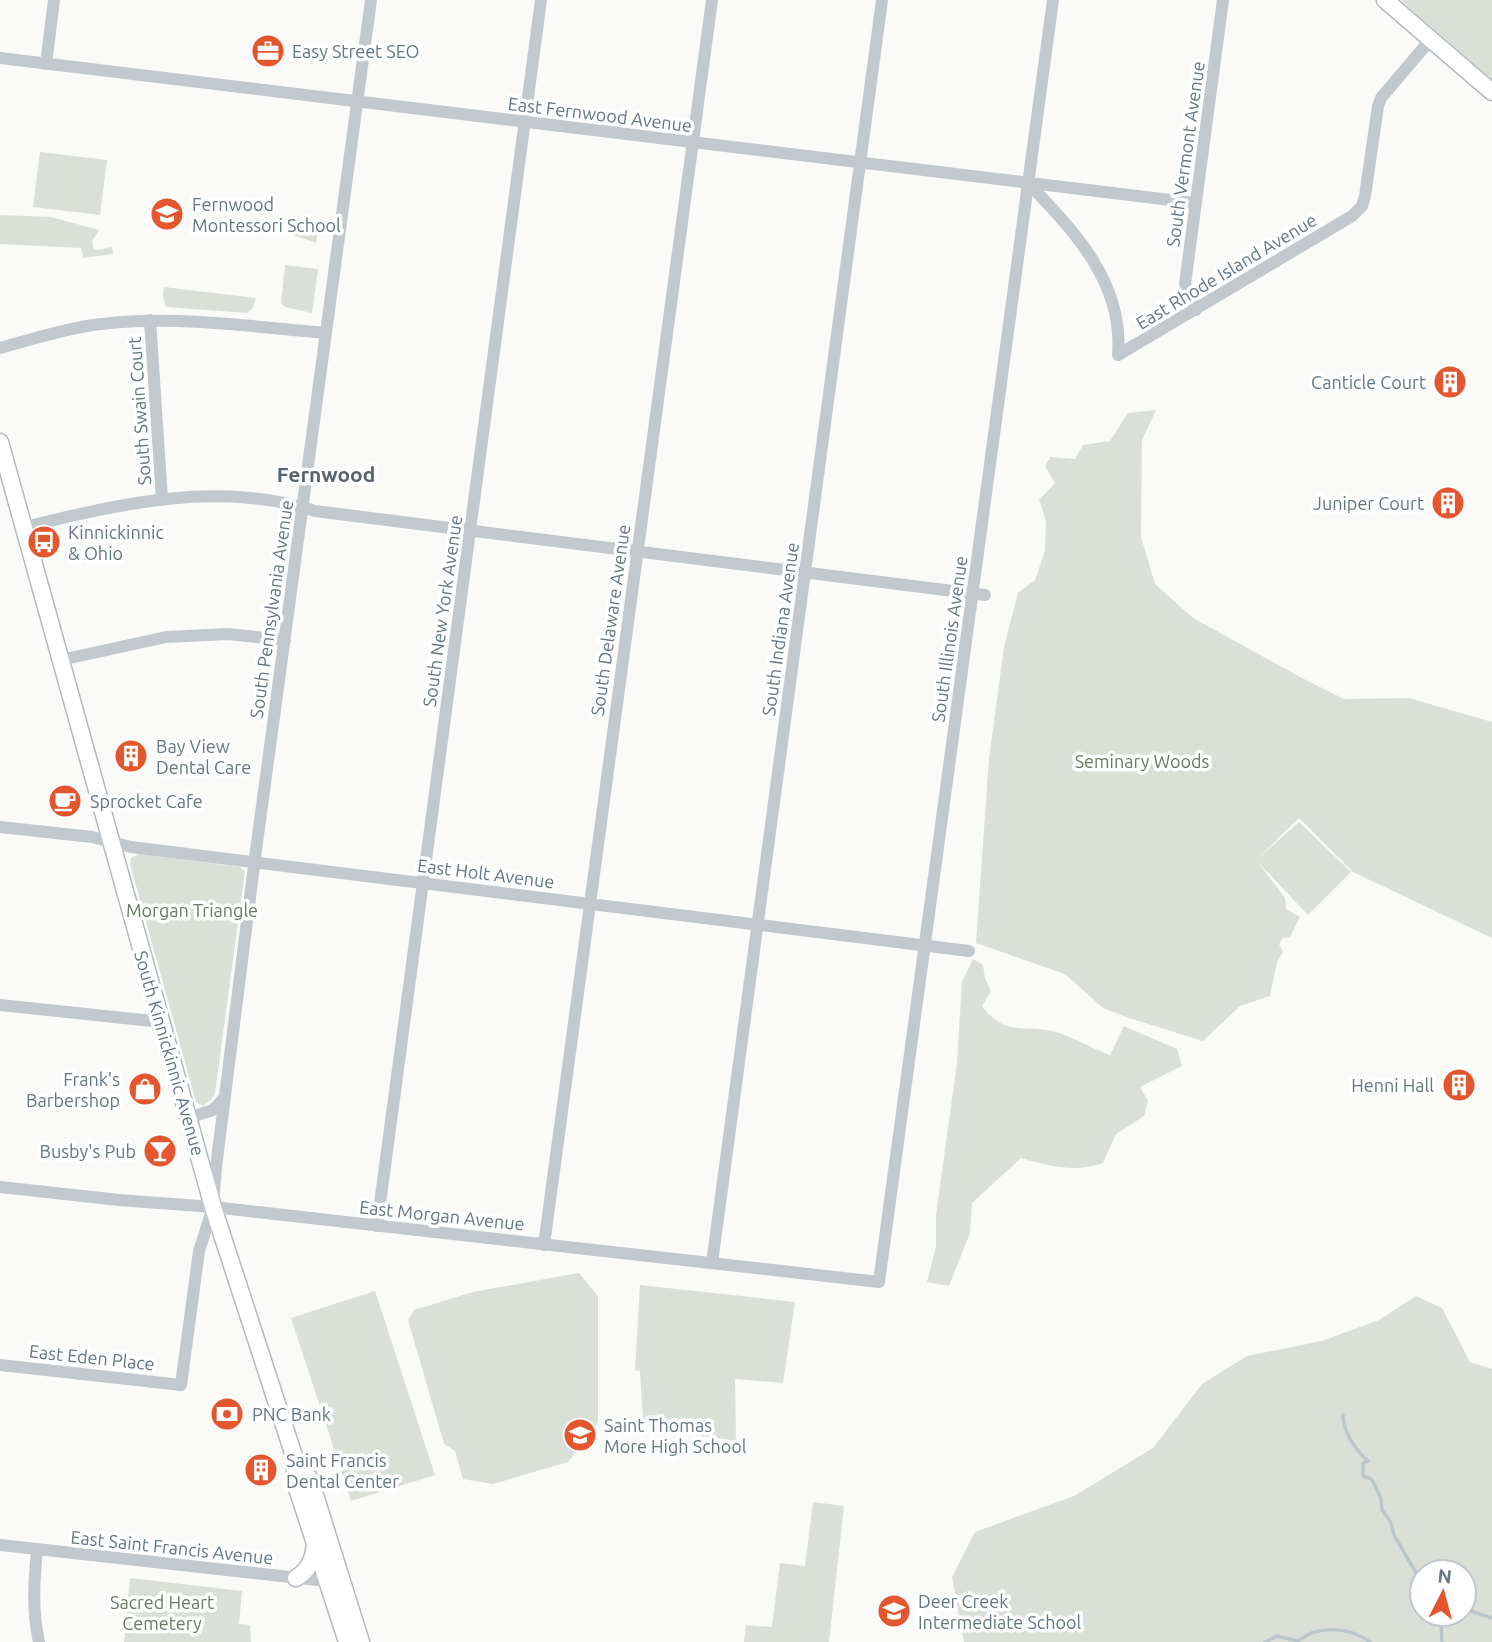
<svg xmlns="http://www.w3.org/2000/svg" width="1492" height="1642" font-family="Ubuntu,sans-serif">
  <rect width="100%" height="100%" fill="#fafaf8"/>
  <g fill="#dadfd7" fill-rule="evenodd">
    <path d="M1401,0H1492V80L1407,6Z"/>
    <path d="M40,152L107,160L100,215L33,207Z"/>
    <path d="M0,215L51,217L99,230L92,241L93,248L97,250L112,247L113,254L83,258L81,248L0,244Z"/>
    <path d="M282,217L319,222L316,243L293,235Z"/>
    <path d="M285,265L318,269L312,313L285,307L281,303Z"/>
    <path d="M164,287L256,298L253,308L247,313L166,307L163,297Z"/>
    <path d="M1156,410L1142,440L1141,537L1155,584L1193,618L1300,677L1344,699L1409,698L1492,722V938L1353,872L1299,818L1256,860L1299,822L1351,872L1308,915L1258,862L1285,898L1286,909L1300,917L1290,937L1283,938L1279,944L1283,952L1277,962L1270,996L1240,1006L1203,1041L1129,1018L1103,1008L1065,974L976,943L989,759L1004,647L1018,593L1035,580L1045,551L1046,521L1039,500L1055,483L1045,466L1050,457L1075,459L1083,445L1110,441L1128,413Z"/>
    <path d="M139,854L240,867L245,871L215,1093L211,1100L203,1106L196,1102L130,864L131,858Z"/>
    <path d="M973,959L983,965L985,979L991,991L982,1006C1004,1036 1022,1025 1052,1031C1066,1034 1094,1049 1110,1055L1124,1026L1177,1049L1182,1066L1140,1087L1148,1101L1144,1116L1116,1134L1103,1163C1074,1173 1050,1166 1021,1158L972,1203L970,1233L949,1286L927,1282L936,1246V1215L957,1063L962,982Z"/>
    <path d="M579,1273L598,1296V1423L568,1462L493,1484L463,1479L455,1451L444,1444L408,1320L414,1310L473,1292Z"/>
    <path d="M640,1285L795,1302L783,1383L735,1379L736,1441L653,1429L643,1419L640,1371L635,1370Z"/>
    <path d="M375,1291L435,1475L351,1501L291,1318Z"/>
    <path d="M1416,1296L1442,1308L1470,1362L1492,1369V1642H964L952,1577L975,1532L1074,1496L1153,1448L1202,1384L1247,1356L1322,1341L1379,1320ZM1464,1572V1614H1422V1572Z"/>
    <path d="M813,1502L844,1506L829,1642H744L746,1625L772,1627L780,1563L805,1566Z"/>
    <path d="M130,1578L242,1591L239,1624L250,1625L251,1642H124Z"/>
  </g>
  <g fill="none" stroke-linecap="round" stroke-linejoin="round">
    <g stroke="#bbc7cb" stroke-width="3.5">
      <path d="M1343,1415C1344,1433 1355,1449 1368,1461L1363,1463V1476L1371,1479L1375,1485L1381,1499L1382,1510L1390,1521L1395,1537L1422,1583"/>
      <path d="M1464,1609L1492,1618"/>
      <path d="M1265,1642L1277,1636L1298,1641C1319,1624 1349,1627 1370,1642"/>
      <path d="M1442,1642L1441,1622L1446,1614"/>
    </g>
    <defs>
      <g id="secondary">
        <path d="M1385,0L1492,92"/>
        <path d="M0,442L213,1207L295,1459L310,1479L361,1642"/>
        <path d="M295,1459V1482L347,1642"/>
        <path d="M296,1578C309,1570 313,1560 315,1545"/>
      </g>
    </defs>
    <use href="#secondary" stroke="#b3babf" stroke-width="19"/>
    <g stroke="#c3c8cc" stroke-width="12">
      <path d="M0,58L1195,203"/>
      <path d="M46,64L54,0"/>
      <path d="M1028,183C1075,232 1124,283 1118,355L1352,216L1362,206L1365,196L1378,106L1381,98L1431,39"/>
      <path d="M1196,310L1185,284L1223,0"/>
      <path d="M150,320L162,499"/>
      <path d="M0,348C36,338 73,326 111,323C182,316 255,327 326,333"/>
      <path d="M25,527C119,504 220,480 315,511L985,595"/>
      <path d="M61,660L166,637L228,634L285,640"/>
      <path d="M0,827L92,837L131,847L969,951"/>
      <path d="M0,1005L162,1022"/>
      <path d="M188,1118L213,1110L224,1098"/>
      <path d="M0,1187L119,1200L213,1207L879,1282L1053,0"/>
      <path d="M377,1226L541,0"/>
      <path d="M544,1245L712,0"/>
      <path d="M712,1263L882,0"/>
      <path d="M0,1365L181,1385L199,1251L213,1207L216,1167L256,850L371,0"/>
      <path d="M0,1545L327,1581L334,1579"/>
      <path d="M37,1550C34,1581 32,1611 39,1642"/>
    </g>
    <use href="#secondary" stroke="#fff" stroke-width="16"/>
  </g>
  <defs>
    <symbol id="office-disc" viewBox="-11 -11 22 22"><circle r="9.5" fill="#e4572e" stroke="#fff"/><path d="M-6-3h4V-5.5h4V-3h4V5H-6ZM-1-4.5V-3h2v-1.5ZM-6 0V1H6V0Z" fill="#fff"/></symbol>
    <symbol id="school-disc" viewBox="-11 -11 22 22"><circle r="9.5" fill="#e4572e" stroke="#fff"/><path d="M0-5L7-2L0 1L-7-2ZM-4 1L0 2.5L4 1V4Q0 6-4 4Z" fill="#fff"/></symbol>
    <symbol id="building-disc" viewBox="-11 -11 22 22"><circle r="9.5" fill="#e4572e" stroke="#fff"/><path d="M-4-6H4V6H1V3H-1V6H-4ZM-2.5-4.3h1.7v1.8h-1.7ZM.8-4.3h1.7v1.8H.8ZM-2.5-1h1.7V.8h-1.7ZM.8-1h1.7V.8H.8Z" fill="#fff"/></symbol>
    <symbol id="bus-disc" viewBox="-11 -11 22 22"><circle r="9.5" fill="#e4572e" stroke="#fff"/><path d="M-5-6H5V4H4V6H2V4H-2V6H-4V4H-5ZM-3.5-4V0h7V-4ZM-3.5 1.2v1.5H-2V1.2ZM2 1.2v1.5H3.5V1.2Z" fill="#fff"/></symbol>
    <symbol id="cafe-disc" viewBox="-11 -11 22 22"><circle r="9.5" fill="#e4572e" stroke="#fff"/><path d="M-5.5-4.5H6V0H3Q3 3.5 0 3.5H-2.5Q-5.5 3.5-5.5 0ZM3-3.2v2h1.7v-2ZM-6 4.5H4V6H-6Z" fill="#fff"/></symbol>
    <symbol id="shop-disc" viewBox="-11 -11 22 22"><circle r="9.5" fill="#e4572e" stroke="#fff"/><path d="M-5-2.5h2.3a2.7 3.5 0 0 1 5.4 0H5L5.5 6h-11ZM-1.5-2.5h3a1.5 2.3 0 0 0-3 0Z" fill="#fff"/></symbol>
    <symbol id="bar-disc" viewBox="-11 -11 22 22"><circle r="9.5" fill="#e4572e" stroke="#fff"/><path d="M-6-5H6L.8 .8V4.5H3.5V6h-7V4.5H-.8V.8Z" fill="#fff"/></symbol>
    <symbol id="bank-disc" viewBox="-11 -11 22 22"><circle r="9.5" fill="#e4572e" stroke="#fff"/><path d="M-6-4H6V4H-6ZM0-2.3a2.3 2.3 0 1 0 0 4.6a2.3 2.3 0 1 0 0-4.6Z" fill="#fff"/></symbol>
  </defs>
  <g fill-rule="evenodd">
    <use href="#office-disc" x="249" y="32" width="38" height="38"/>
    <use href="#school-disc" x="148" y="195" width="38" height="38"/>
    <use href="#building-disc" x="1431" y="363" width="38" height="38"/>
    <use href="#building-disc" x="1429" y="484" width="38" height="38"/>
    <use href="#bus-disc" x="25" y="523" width="38" height="38"/>
    <use href="#building-disc" x="112" y="737" width="38" height="38"/>
    <use href="#cafe-disc" x="46" y="782" width="38" height="38"/>
    <use href="#building-disc" x="1440" y="1066" width="38" height="38"/>
    <use href="#shop-disc" x="126" y="1070" width="38" height="38"/>
    <use href="#bar-disc" x="141" y="1132" width="38" height="38"/>
    <use href="#bank-disc" x="208" y="1395" width="38" height="38"/>
    <use href="#school-disc" x="561" y="1416" width="38" height="38"/>
    <use href="#building-disc" x="242" y="1451" width="38" height="38"/>
    <use href="#school-disc" x="875" y="1592" width="38" height="38"/>
  </g>
  <g text-anchor="middle" dominant-baseline="central" stroke-width="7" stroke-linejoin="round" paint-order="stroke">
    <g font-size="18" fill="#657683" stroke="#fff" text-anchor="start">
      <text x="292" y="51">Easy Street SEO</text>
      <text x="192" y="204">Fernwood<tspan x="192" dy="21">Montessori School</tspan></text>
      <text x="1426" y="382" text-anchor="end">Canticle Court</text>
      <text x="1424" y="503" text-anchor="end">Juniper Court</text>
      <text x="68" y="532">Kinnickinnic<tspan x="68" dy="21">&amp; Ohio</tspan></text>
      <text x="156" y="746">Bay View<tspan x="156" dy="21">Dental Care</tspan></text>
      <text x="90" y="801">Sprocket Cafe</text>
      <text x="120" y="1079" text-anchor="end">Frank's<tspan x="120" dy="21">Barbershop</tspan></text>
      <text x="1434" y="1085" text-anchor="end">Henni Hall</text>
      <text x="136" y="1151" text-anchor="end">Busby's Pub</text>
      <text x="252" y="1414">PNC Bank</text>
      <text x="604" y="1425">Saint Thomas<tspan x="604" dy="21">More High School</tspan></text>
      <text x="286" y="1460">Saint Francis<tspan x="286" dy="21">Dental Center</tspan></text>
      <text x="918" y="1601">Deer Creek<tspan x="918" dy="21">Intermediate School</tspan></text>
    </g>
    <g font-size="18" fill="#657683" stroke="#fff">
      <text transform="translate(600 114) rotate(7)">East Fernwood Avenue</text>
      <text transform="translate(1185 154) rotate(-82)">South Vermont Avenue</text>
      <text transform="translate(1226 271) rotate(-31)">East Rhode Island Avenue</text>
      <text transform="translate(139 411) rotate(-94)">South Swain Court</text>
      <text transform="translate(271 609) rotate(-82)">South Pennsylvania Avenue</text>
      <text transform="translate(442 611) rotate(-82)">South New York Avenue</text>
      <text transform="translate(610 620) rotate(-82)">South Delaware Avenue</text>
      <text transform="translate(780 629) rotate(-82)">South Indiana Avenue</text>
      <text transform="translate(949 639) rotate(-82)">South Illinois Avenue</text>
      <text transform="translate(486 873) rotate(7)">East Holt Avenue</text>
      <text transform="translate(170 1053) rotate(74)">South Kinnickinnic Avenue</text>
      <text transform="translate(442 1215) rotate(6)">East Morgan Avenue</text>
      <text transform="translate(92 1357) rotate(6)">East Eden Place</text>
      <text transform="translate(172 1547) rotate(6)">East Saint Francis Avenue</text>
    </g>
    <g font-size="18" fill="#687a64" stroke="#fff">
      <text x="1142" y="761">Seminary Woods</text>
      <text x="192" y="910">Morgan Triangle</text>
      <text x="162" y="1602">Sacred Heart<tspan x="162" dy="21">Cemetery</tspan></text>
    </g>
    <g font-size="21" font-weight="bold" fill="#57646e" stroke="#fff">
      <text x="326" y="474">Fernwood</text>
    </g>
  </g>
  <g transform="translate(1443 1593) rotate(6)"><circle r="33" fill="#ffffff" stroke="#c1c8cd" stroke-width="2"/>
  <path d="M0-5L12 26L0 18L-12 26Z" fill="#e4572e"/>
  <text y="-10" font-size="19" font-weight="bold" text-anchor="middle" fill="#657683">N</text>
  </g>
</svg>
